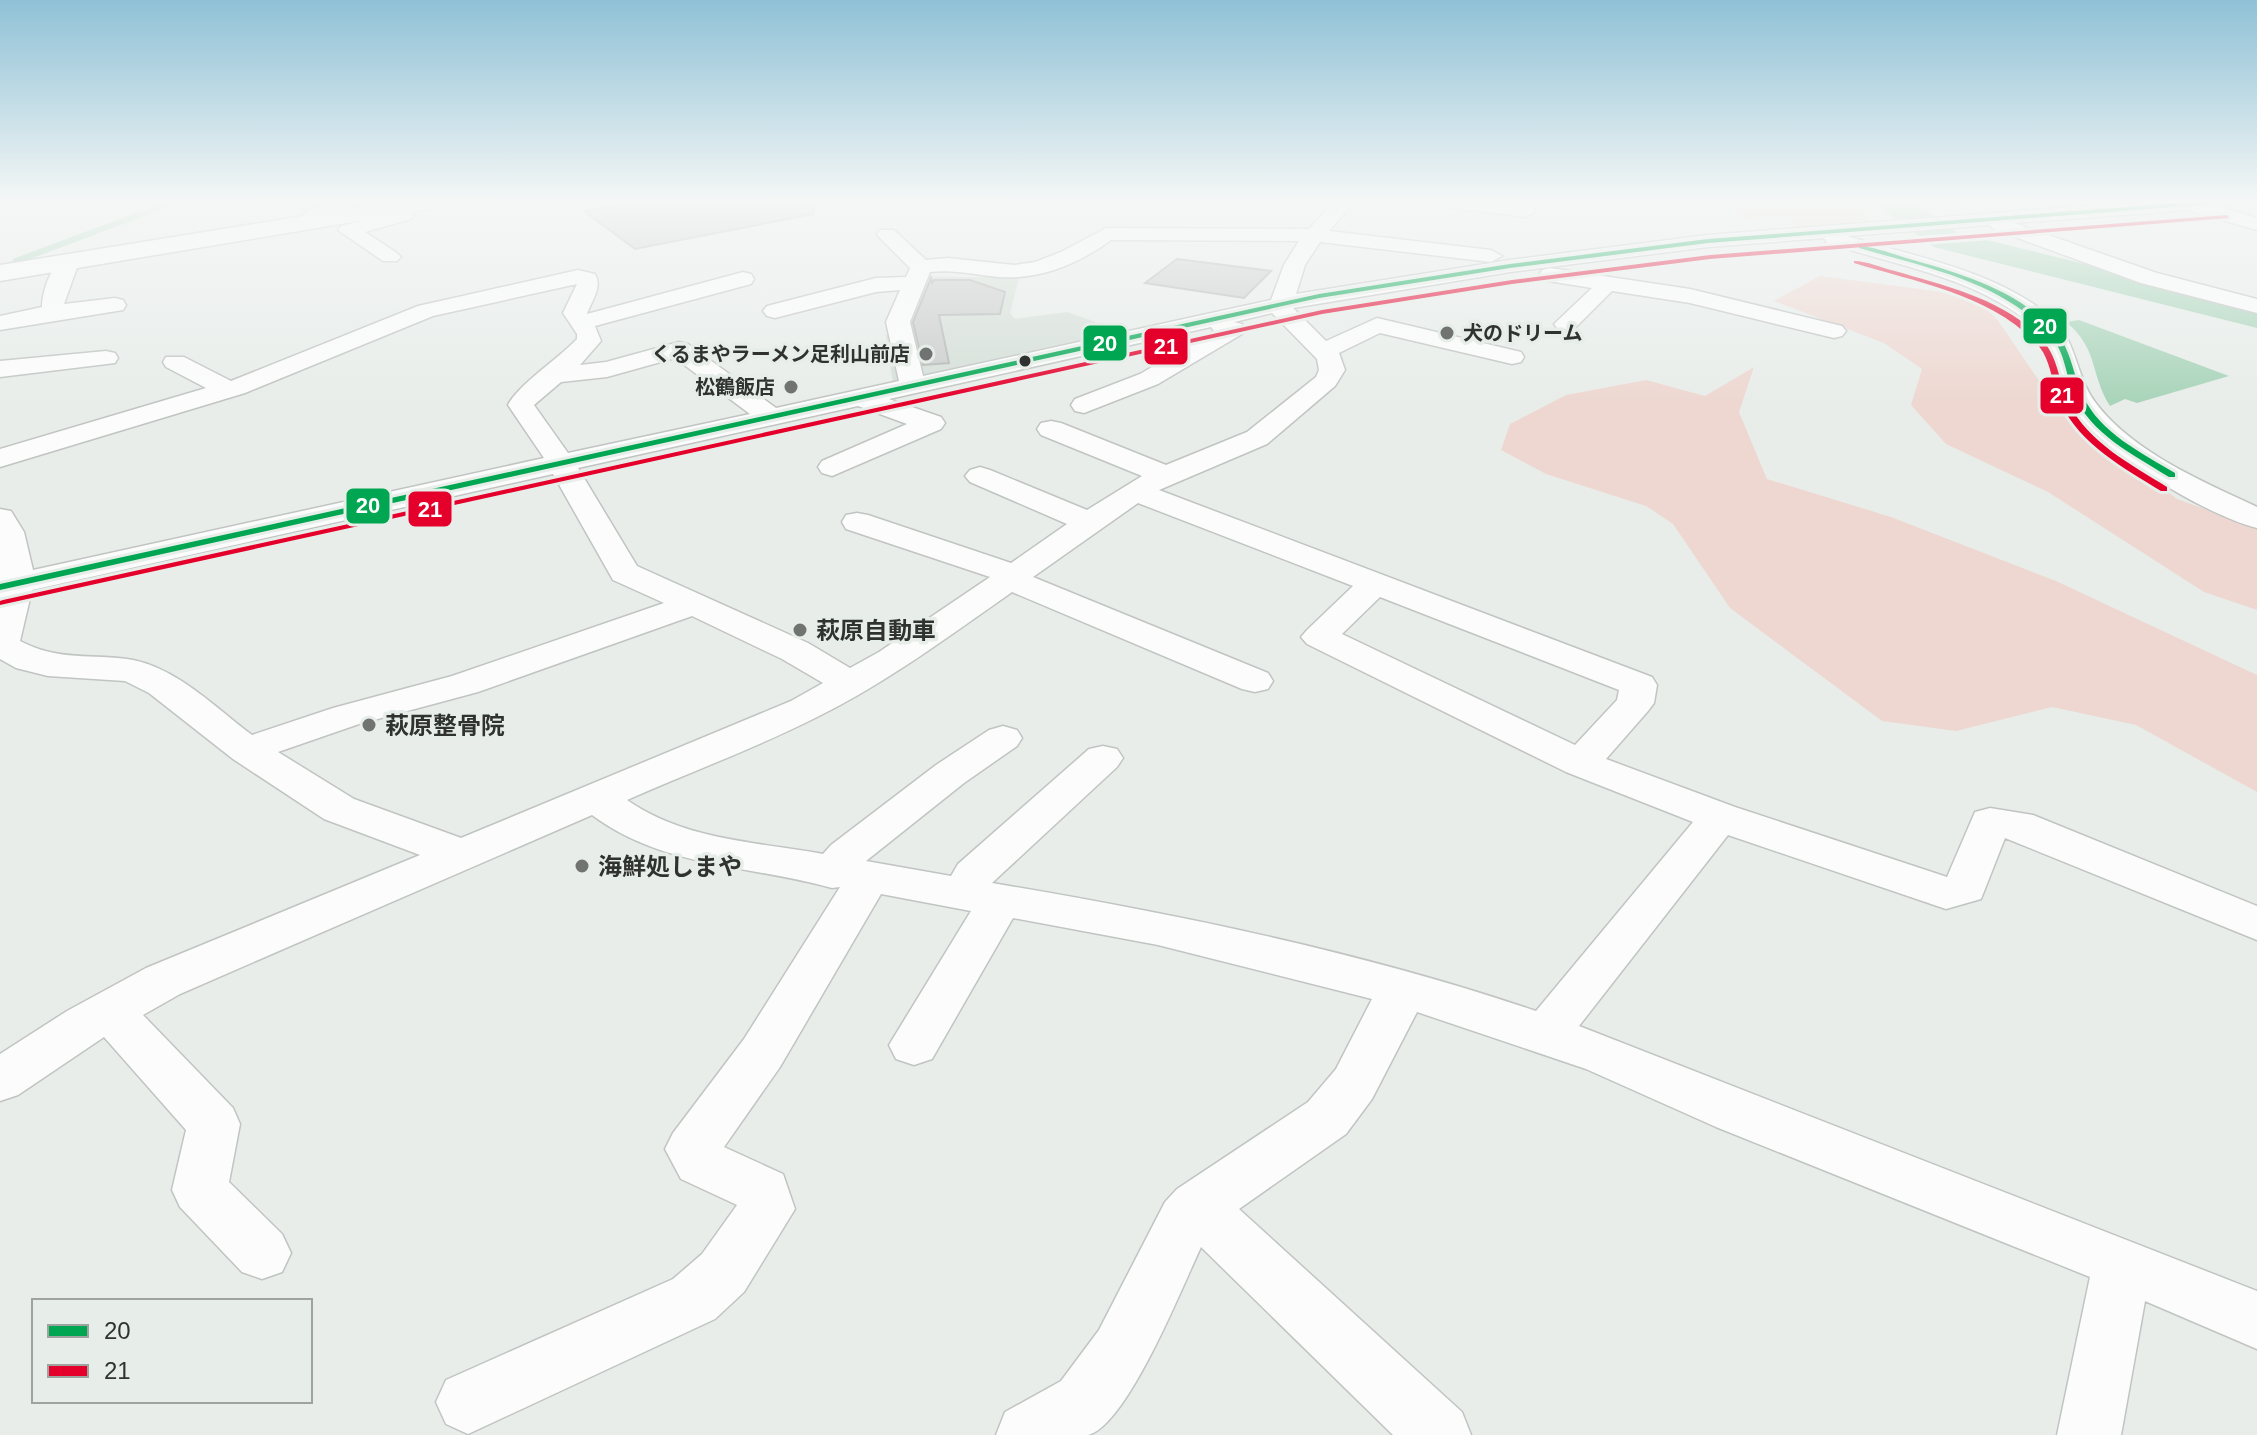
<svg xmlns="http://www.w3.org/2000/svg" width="2257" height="1435" font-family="Arial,'Noto Sans JP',sans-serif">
  <rect width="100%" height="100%" fill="#e8edea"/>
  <path fill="#d5dfd8" d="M909,276L1019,278L1010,313L1015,319L1067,312L1125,332L893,383L886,336Z"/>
  <g fill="#eed7d1">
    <path d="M1653,201H1852L1870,221L1796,227L1786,217L1744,219L1731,205L1688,209L1651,205Z"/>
    <path d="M1820,276L1973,296L1997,319L2054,403L2177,499L2257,528V610L2204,592L2048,492L1946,444L1911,405L1922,369L1884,343L1774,301Z"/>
    <path d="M1754,367L1739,412L1767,479L1891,517L2056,581L2257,675V792L2136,725L2052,707L1956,731L1882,721L1730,608L1673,524L1646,506L1546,474L1501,450L1510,424L1566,395L1646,380L1705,396Z"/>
  </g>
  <path fill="#a9d4ba" d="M2079,320L2229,376L2137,403L2125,399L2110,406C2090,375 2099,349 2066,322Z"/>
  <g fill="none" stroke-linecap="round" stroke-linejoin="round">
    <g stroke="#a9d4ba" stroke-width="6">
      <path d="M0,203L17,201"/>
      <path d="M16,261L176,201"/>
    </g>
    <path fill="#a9d4ba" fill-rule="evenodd" d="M1877,201H1912L1958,233L2257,306V328L1934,247L1881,208Z"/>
  </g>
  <g fill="#cacdcb" stroke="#b3b7b5" stroke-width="2">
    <path d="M641,201H812L813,214L635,249L584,211Z"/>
    <path d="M1177,259L1271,271L1244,298L1145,283Z"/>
    <path d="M931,278L932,283L934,280H970L1005,292L1000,314L939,315L949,363L923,365L913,322Z"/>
  </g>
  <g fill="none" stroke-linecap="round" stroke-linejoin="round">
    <defs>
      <g id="minor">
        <path d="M332,201H358L356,205L325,217L324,224H310L303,215L306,211Z"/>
        <path d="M1335,201H1355L1329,231L1491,250L1502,256L1491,262L1320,242L1305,265L1296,294L1510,260L1708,235L2153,201H2235L2233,205L2219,207L2257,218V230L2187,210L2014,223L2157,273L2257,299V313L2141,283L1993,229L1990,225L1847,236C1915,257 1993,270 2050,316C2077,339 2075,375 2095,402C2132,452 2202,481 2257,507V528C2205,515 2099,451 2071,405C2056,381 2056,348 2035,328C1980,278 1895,265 1827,243L1824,238L1708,247L1510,272L1293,308L1326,341L1377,318L1521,352L1524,357L1521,362L1512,364L1380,333L1339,353L1345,370L1335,386L1267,444L1159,490L1652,677L1657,685L1654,703L1648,711L1606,759L1735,807L1947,877L1975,812L1990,808L2033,815L2257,906V940L2005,838L1981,899L1946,909L1728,835L1579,1026L2257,1291V1349L2145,1301L2121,1435H2057L2090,1277L1716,1127L1586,1069L1417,1012L1372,1099L1346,1134L1239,1209L1462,1412L1471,1435H1393L1201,1247C1183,1285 1127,1426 1088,1435C1069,1435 1018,1435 996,1435L1005,1412L1061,1381L1099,1330L1165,1202L1177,1189L1308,1102L1336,1069L1372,999L1158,945L1013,918L932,1059L914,1065L896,1059L889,1045L971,911L881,894L780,1067L724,1147L783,1174L795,1209L744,1292L715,1319L468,1434L446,1424L436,1402L446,1380L673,1279L702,1254L737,1205L681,1179L665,1149L673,1133L744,1039L840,887L832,888C751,865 663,868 592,815L180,994L143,1015L233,1108L240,1124L229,1182L282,1234L291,1253L282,1272L262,1279L242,1272L180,1207L172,1190L186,1130L104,1037L18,1095L0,1101V1054L67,1011L146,968L420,855L324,819L233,759L149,693L125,681L48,676L16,668L0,659V509L11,511L24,532L33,570L544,458L508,405C518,385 558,359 577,339V334L563,313L577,284L433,316L245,393L0,467V449L206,388L166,367L163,362L166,357H184L231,381L418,306L578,270L595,274C603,288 591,301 587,314L743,272L751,274L754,279L751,284L595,326L601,341L580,365L606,362L679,342L688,344L776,408L899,381L886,322L900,290L876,292L775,318L767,316L763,311L767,306L876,278L906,277L910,268L880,238L877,234L880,230H894L926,260L948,258L1014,265L1035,262L1061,252L1106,228L1309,229ZM1111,240L1299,241L1284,265L1271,300L923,376L910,322L930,272C953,269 976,275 999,277C1040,280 1078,264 1111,240ZM1272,313L1317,359L1319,370L1316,377L1247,432L1166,465L1061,423L1051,421L1041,423L1037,429L1041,435L1142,476L1087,510L990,470L980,467L970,470L965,476L970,482L1067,524L1011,563L868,515L857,513L846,515L842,522L846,529L990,577L879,652L850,668L808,643L637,566L578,468L858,406L907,424L822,461L818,467L822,473L832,476L941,429L945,423L941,417L889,399L1211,327L1214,331L1140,374L1075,399L1071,405L1075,411L1084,413L1158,384L1242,334L1246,329L1242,324L1234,322ZM675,358L750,414L568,453L534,405L561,382L607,377ZM553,474L613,580L664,603L452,676L333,708L252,735C217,709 178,669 133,660C91,653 60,662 20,641L32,590ZM1138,503L1353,586L1307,630L1301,637L1307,644L1566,772L1693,822L1536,1011C1359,951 1176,914 992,883L1117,767L1123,758L1117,749L1103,746L1089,749L958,864L951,876L866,861L964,783L1017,746L1022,738L1017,730L1003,726L989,730L936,765L831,845L823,854C756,842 684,840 627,800C690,772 756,748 817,717C886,683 948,637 1012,592L1242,689L1255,692L1268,689L1273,681L1268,673L1033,577ZM1380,597L1619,690L1617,700L1575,745L1342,634ZM692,616L782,659L823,683L791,701L461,838L354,799L278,752L359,724L478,692Z"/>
        <path d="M1439,201C1461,201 1521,196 1536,211L1526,217L1448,207Z"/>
        <path d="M396,202L403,204L414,215L411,219L365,232L397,253L401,257L397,261H383L338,230L341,226L390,213L386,208Z"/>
        <path d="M68,256L79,262L64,304L115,298L123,300L126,305L123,310L0,330V316L42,307C42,292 52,260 68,256Z"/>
        <path d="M1550,268L1690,289L1842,326L1846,331L1842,336L1834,338L1690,303L1612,291L1574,329H1558L1554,324L1592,288L1542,280L1539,275L1542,270Z"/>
        <path d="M106,351L115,353L118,358L115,363L0,377V361Z"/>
      </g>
      <path id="major" d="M396,201H447L436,208L0,281V265Z"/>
    </defs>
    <use href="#minor" stroke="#c0c4c2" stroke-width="3"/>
    <use href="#major" stroke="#c0c4c2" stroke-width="3"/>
    <use href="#minor" fill="#fcfcfc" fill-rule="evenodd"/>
    <use href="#major" fill="#fcfcfc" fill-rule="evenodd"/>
    <defs>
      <g id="bus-1">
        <path d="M2204,201H2229L2226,203L1708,243L1510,268L1319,298L0,590V584L1319,294L1510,264L1708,239Z"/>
        <path d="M1859,246C1874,247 1891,253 1906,258C1959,273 2020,290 2057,334C2072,352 2073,375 2083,396C2100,433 2142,453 2175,473V477H2169C2134,455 2090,434 2073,393C2066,375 2065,352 2051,337C2005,282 1924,267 1859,248Z"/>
      </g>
      <g id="bus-2">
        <path d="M2227,215L2229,218L1710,259L1512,284L1322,314L0,605V601L3,600L1322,310L1512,280L1710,255Z"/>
        <path d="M1854,261C1867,261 1882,268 1895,271C1946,286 2008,300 2044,342C2059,360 2059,384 2069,404C2089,443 2132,465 2167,487V491H2161C2124,468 2081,445 2061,404C2051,384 2052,359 2036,343C1990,294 1915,282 1854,263Z"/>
      </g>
    </defs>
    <use href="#bus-1" stroke="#e7eee9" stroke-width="6"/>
    <use href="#bus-2" stroke="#e7eee9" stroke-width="6"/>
    <use href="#bus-1" fill="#00a651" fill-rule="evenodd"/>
    <use href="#bus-2" fill="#e4002b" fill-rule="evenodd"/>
  </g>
  <linearGradient id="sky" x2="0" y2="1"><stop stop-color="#8fc1d6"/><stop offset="0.5" stop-color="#f5f7f6"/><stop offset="1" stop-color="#f5f7f6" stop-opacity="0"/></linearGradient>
  <rect width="2257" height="402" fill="url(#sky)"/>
  <g fill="#707371" stroke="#e7eee9" stroke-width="3">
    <circle cx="1447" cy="333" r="8"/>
    <circle cx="926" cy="354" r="8"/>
    <circle cx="791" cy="387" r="8"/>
    <circle cx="800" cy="630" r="8"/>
    <circle cx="369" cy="725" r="8"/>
    <circle cx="582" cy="866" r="8"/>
  </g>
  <circle fill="#303230" stroke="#e7eee9" stroke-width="3" cx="1025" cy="361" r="7"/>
  <g text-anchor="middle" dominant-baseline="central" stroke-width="7" stroke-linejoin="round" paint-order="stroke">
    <g font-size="20" font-weight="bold" fill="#303230" stroke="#e7eee9" text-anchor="end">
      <text x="1463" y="333" text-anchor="start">犬のドリーム</text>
      <text x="910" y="354">くるまやラーメン足利山前店</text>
      <text x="775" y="387">松鶴飯店</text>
    </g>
    <g font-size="24" font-weight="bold" fill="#303230" stroke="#e7eee9" text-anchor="start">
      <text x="816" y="630">萩原自動車</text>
      <text x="385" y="725">萩原整骨院</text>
      <text x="598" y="866">海鮮処しまや</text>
    </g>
  </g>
  <g stroke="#e7eee9" stroke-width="3">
    <rect x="2022" y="307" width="46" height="38" rx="8" fill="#00a651"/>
    <rect x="1082" y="324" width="46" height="38" rx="8" fill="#00a651"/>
    <rect x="1143" y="327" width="46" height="39" rx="8" fill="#e4002b"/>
    <rect x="2039" y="376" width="46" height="39" rx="8" fill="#e4002b"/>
    <rect x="345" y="487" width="46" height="38" rx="8" fill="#00a651"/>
    <rect x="407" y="490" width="46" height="38" rx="8" fill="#e4002b"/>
  </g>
  <g font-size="22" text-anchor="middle" font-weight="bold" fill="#fff">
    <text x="2045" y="334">20</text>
    <text x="1105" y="351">20</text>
    <text x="1166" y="354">21</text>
    <text x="2062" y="403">21</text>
    <text x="368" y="513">20</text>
    <text x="430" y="517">21</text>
  </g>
  <rect x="32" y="1299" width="280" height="104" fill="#e7eee9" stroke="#9ea39f" stroke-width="2"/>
  <rect x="48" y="1325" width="40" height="12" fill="#00a651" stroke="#9ea39f" stroke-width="2"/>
  <text x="104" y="1339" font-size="24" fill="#303230">20</text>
  <rect x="48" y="1365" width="40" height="12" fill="#e4002b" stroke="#9ea39f" stroke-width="2"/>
  <text x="104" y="1379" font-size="24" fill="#303230">21</text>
</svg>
